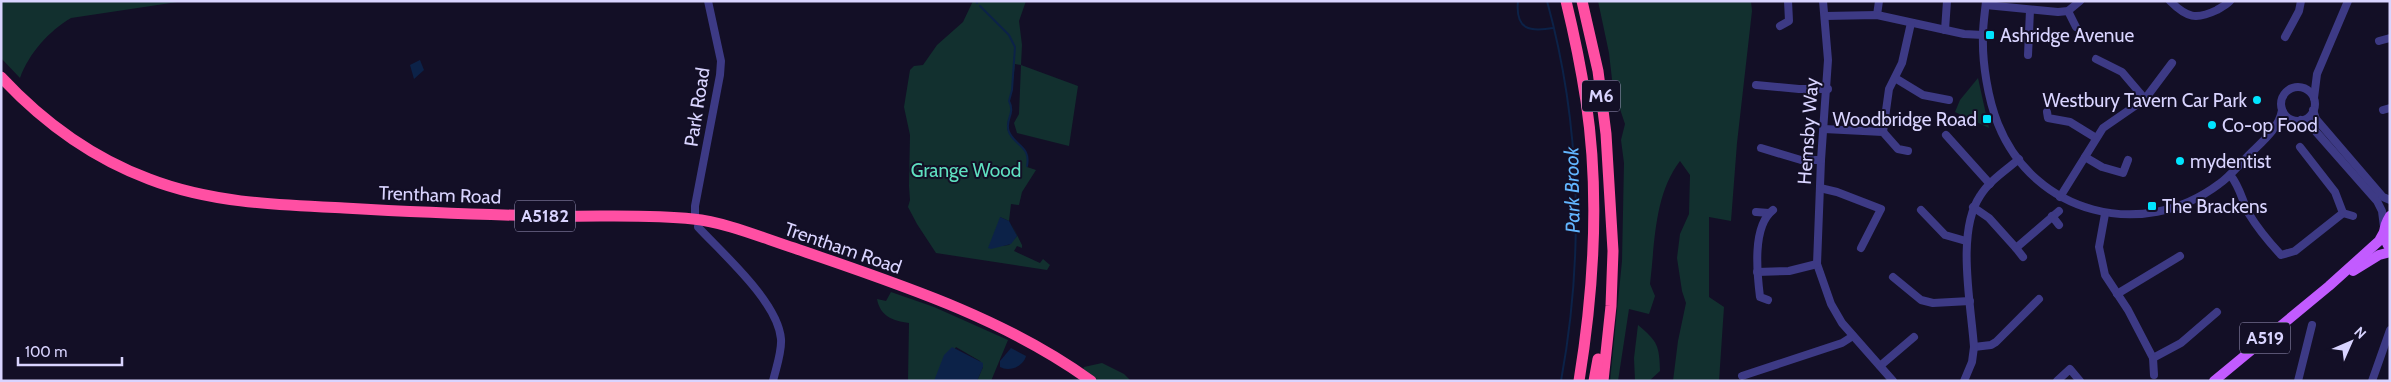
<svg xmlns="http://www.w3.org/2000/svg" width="2391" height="382" font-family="Cabin,sans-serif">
  <rect width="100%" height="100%" fill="#130f26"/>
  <g fill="#12302f">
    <path d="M1,1H184L71,18C49,31 29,53 20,78L1,58Z"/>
    <path d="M973,1H1026L1019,21L1022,45L1021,65L1078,86L1069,146L1017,133L1014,123L1019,114L1021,65L1015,64L1012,90L1009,101C1016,114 1004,119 1008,131C1014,145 1032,148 1027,167L1036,170L1022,192L1019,205L1011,204L1009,221L1000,217L1001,246L1009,245L1017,236L1011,223L1022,245V248L1017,246L1014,251L1040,263L1043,259L1050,265L1047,270L936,253L917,224L908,207L910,200L909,186L910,135L904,107L910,70L914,66L923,65L937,45L963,22Z"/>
    <path d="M1598,1H1751L1752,11L1737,143L1731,221L1709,217V297L1724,307L1719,381H1673L1678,341L1686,303L1682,291L1677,258L1680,234L1689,214L1690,175L1680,161C1654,195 1655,243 1650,284L1655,296L1649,314L1629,309L1618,381H1610L1622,261L1624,163L1621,140L1625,124L1613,88L1609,53Z"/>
    <path d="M1978,78L1989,128L1955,112L1960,100Z"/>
    <path d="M891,292L934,307L1008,340L991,381H977L983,367L980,361L956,347L934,381H908L909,323C893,321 880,316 877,299L886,301Z"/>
    <path d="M1638,325C1658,342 1659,345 1660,371L1649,381H1635L1634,358Z"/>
    <path d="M1102,363L1124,374L1131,381H1078L1084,367Z"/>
  </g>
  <g fill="#0c2248">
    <path d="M420,60L424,70L414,79L410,65Z"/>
    <path d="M1000,217L1009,221L1017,236L1011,244L991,249L988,248Z"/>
    <path d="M952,347L983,363V367L977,381H934L944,355Z"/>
    <path d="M1011,348L1026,356C1023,367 1009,372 1000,367V361Z"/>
  </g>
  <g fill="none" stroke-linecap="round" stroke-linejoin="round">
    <g stroke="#0c2248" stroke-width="2">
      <path d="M977,1V3"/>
      <path d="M1518,1C1515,30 1530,32 1553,28"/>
      <path d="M1547,1C1581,124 1584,256 1561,381"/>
      <path d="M980,6L1009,35L1015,47L1012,90L1009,101C1016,114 1004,120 1009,132C1015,146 1031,146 1027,166"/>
    </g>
    <g stroke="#3d3a85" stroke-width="8">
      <path d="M1823,1L1828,60L1821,160L1817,264L1831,304L1842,323L1893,381"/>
      <path d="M1986,1C1985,12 1983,24 1983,35C1982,63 1988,99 1998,124C2034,214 2142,242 2219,184C2229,177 2237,167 2246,158C2258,145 2279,130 2282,110"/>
      <path d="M2170,1C2187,18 2196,20 2217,10C2222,7 2226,5 2230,1"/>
      <path d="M1986,5L2058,12L2068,11L2080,1"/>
      <path d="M2068,11L2076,27"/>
      <path d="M1877,15L1879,1"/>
      <path d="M1825,16L1877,15L1964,34L1983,35"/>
      <path d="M1780,26L1789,21L1788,1"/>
      <path d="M1945,30L1947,1"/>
      <path d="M2285,37L2299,11L2301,1"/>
      <path d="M2379,41L2390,38"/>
      <path d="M2028,55L2030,10"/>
      <path d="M2096,59L2122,72L2145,99"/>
      <path d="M1895,78L1923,95L1949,100"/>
      <path d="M1756,85L1799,89H1828"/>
      <circle cx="2298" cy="104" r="17"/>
      <path d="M2314,98L2317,74L2348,1"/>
      <path d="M2313,110L2316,119L2383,197L2390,200"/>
      <path d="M2383,110L2390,108"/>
      <path d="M2047,112L2048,118L2070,122L2096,138"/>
      <path d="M2301,120L2310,125L2377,201L2382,211L2384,227"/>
      <path d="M1824,129L1883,132L1898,149L1908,151"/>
      <path d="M1883,132L1889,89L1902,63L1911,23"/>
      <path d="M1946,135L1990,184"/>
      <path d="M1761,148L1801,160H1821"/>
      <path d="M2085,157L2102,167L2123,173L2128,160"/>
      <path d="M2230,175C2240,186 2242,201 2249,214C2258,229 2269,242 2281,255L2295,251L2343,213L2335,192L2300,147"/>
      <path d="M1820,188L1837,192L1881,209L1861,248"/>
      <path d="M2060,197L2103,128L2145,99L2172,63"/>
      <path d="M1973,207L1989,218L2016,248L2059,211"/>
      <path d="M1921,210L1945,235L1966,241"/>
      <path d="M1756,212L1769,213"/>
      <path d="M2343,213L2353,216"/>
      <path d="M2105,214L2099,247L2105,275L2128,310L2153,358L2181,343L2217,312"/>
      <path d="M2052,216L2059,225"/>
      <path d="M695,219V206L720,75L721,61L708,1"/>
      <path d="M699,219L698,227C723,254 778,302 781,339C782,352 776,368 773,381"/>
      <path d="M2016,248L2023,257"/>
      <path d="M1757,272L1789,271L1817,264"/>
      <path d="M1893,277L1921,300L1933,303L1970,301"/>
      <path d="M2117,294L2180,256"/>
      <path d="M1768,300L1760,297C1757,273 1752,226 1773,210"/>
      <path d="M1974,347L1991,345L1996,342L2039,299"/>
      <path d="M2153,358L2154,375"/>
      <path d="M1880,366L1914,337"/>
      <path d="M1742,376L1842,343L1853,336"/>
      <path d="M1964,381L1972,362L1974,347C1971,304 1956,232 1980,196C1989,181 2006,170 2019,159"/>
      <path d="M2057,381L2070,369L2080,381"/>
      <path d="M2298,381L2312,325"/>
      <path d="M2372,381L2390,330"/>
    </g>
    <g stroke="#c25bff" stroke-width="10">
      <path d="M2390,216C2383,227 2381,237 2390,248"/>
      <path d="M2353,271L2379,255L2390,252"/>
      <path d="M2214,381L2329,286L2379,241L2384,232"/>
    </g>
    <g stroke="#ff4fa3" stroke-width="11">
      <path d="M1566,1C1574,34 1581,68 1586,101C1600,194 1594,289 1579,381"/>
      <path d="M1582,1L1598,71L1606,134L1613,251L1611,306L1603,381"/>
      <path d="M1,77C42,121 93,158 149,179C211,203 278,205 344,208C414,212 483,215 553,216C600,217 647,214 693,219C725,222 763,238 794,248C895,283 1003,317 1091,381"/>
      <path d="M1594,381L1598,359"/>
    </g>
  </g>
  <g fill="#00e5ff" stroke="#130f26" stroke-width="2">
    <rect x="1985" y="30" width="10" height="10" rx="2.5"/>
    <circle cx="2257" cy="100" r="5"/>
    <rect x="1982" y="114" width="10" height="10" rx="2.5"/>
    <circle cx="2212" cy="125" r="5"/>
    <circle cx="2180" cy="161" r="5"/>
    <rect x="2147" y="201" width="10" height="10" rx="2.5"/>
  </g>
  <g text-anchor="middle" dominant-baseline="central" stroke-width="4" stroke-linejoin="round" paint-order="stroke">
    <g fill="#130f26" stroke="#9e99be" stroke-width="1">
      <rect x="1582" y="80.5" width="38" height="31" rx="4"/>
      <rect x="515" y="200.5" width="60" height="31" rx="4"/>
      <rect x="2240" y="322.5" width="50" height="31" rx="4"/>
    </g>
    <g font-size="18" font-weight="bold" fill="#d9d4ff">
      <text x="1601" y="96">M6</text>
      <text x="545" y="216">A5182</text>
      <text x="2265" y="338">A519</text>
    </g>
    <g font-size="19" fill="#d9d4ff" stroke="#130f26" text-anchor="start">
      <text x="2000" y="35">Ashridge Avenue</text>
      <text x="2247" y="100" text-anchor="end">Westbury Tavern Car Park</text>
      <text x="1977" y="119" text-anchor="end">Woodbridge Road</text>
      <text x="2222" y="125">Co-op Food</text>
      <text x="2190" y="161">mydentist</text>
      <text x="2162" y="206">The Brackens</text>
    </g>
    <g font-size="19" fill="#d9d4ff" stroke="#130f26">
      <text transform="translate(697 107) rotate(-81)">Park Road</text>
      <text transform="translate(1808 131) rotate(-86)">Hemsby Way</text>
      <text transform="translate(440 195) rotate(2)">Trentham Road</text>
      <text transform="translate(843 248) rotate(19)">Trentham Road</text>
    </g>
    <g font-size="19" fill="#5fe0c0" stroke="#130f26">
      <text x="966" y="170">Grange Wood</text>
    </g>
    <g font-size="20" font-style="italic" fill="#62b6ff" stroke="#130f26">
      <text transform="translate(1572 190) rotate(-91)">Park Brook</text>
    </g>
  </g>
  <rect width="2391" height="382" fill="none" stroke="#d9d4ff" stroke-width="5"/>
  <g transform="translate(2351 342) rotate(45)" stroke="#130f26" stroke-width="4" paint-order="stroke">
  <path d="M0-4L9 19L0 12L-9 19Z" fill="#d9d4ff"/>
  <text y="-8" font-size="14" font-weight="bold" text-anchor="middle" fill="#d9d4ff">N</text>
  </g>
  <path d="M18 357v8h104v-8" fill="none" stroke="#d9d4ff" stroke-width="2.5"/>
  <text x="25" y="357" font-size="15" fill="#d9d4ff" stroke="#130f26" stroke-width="4" paint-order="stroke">100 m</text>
</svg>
